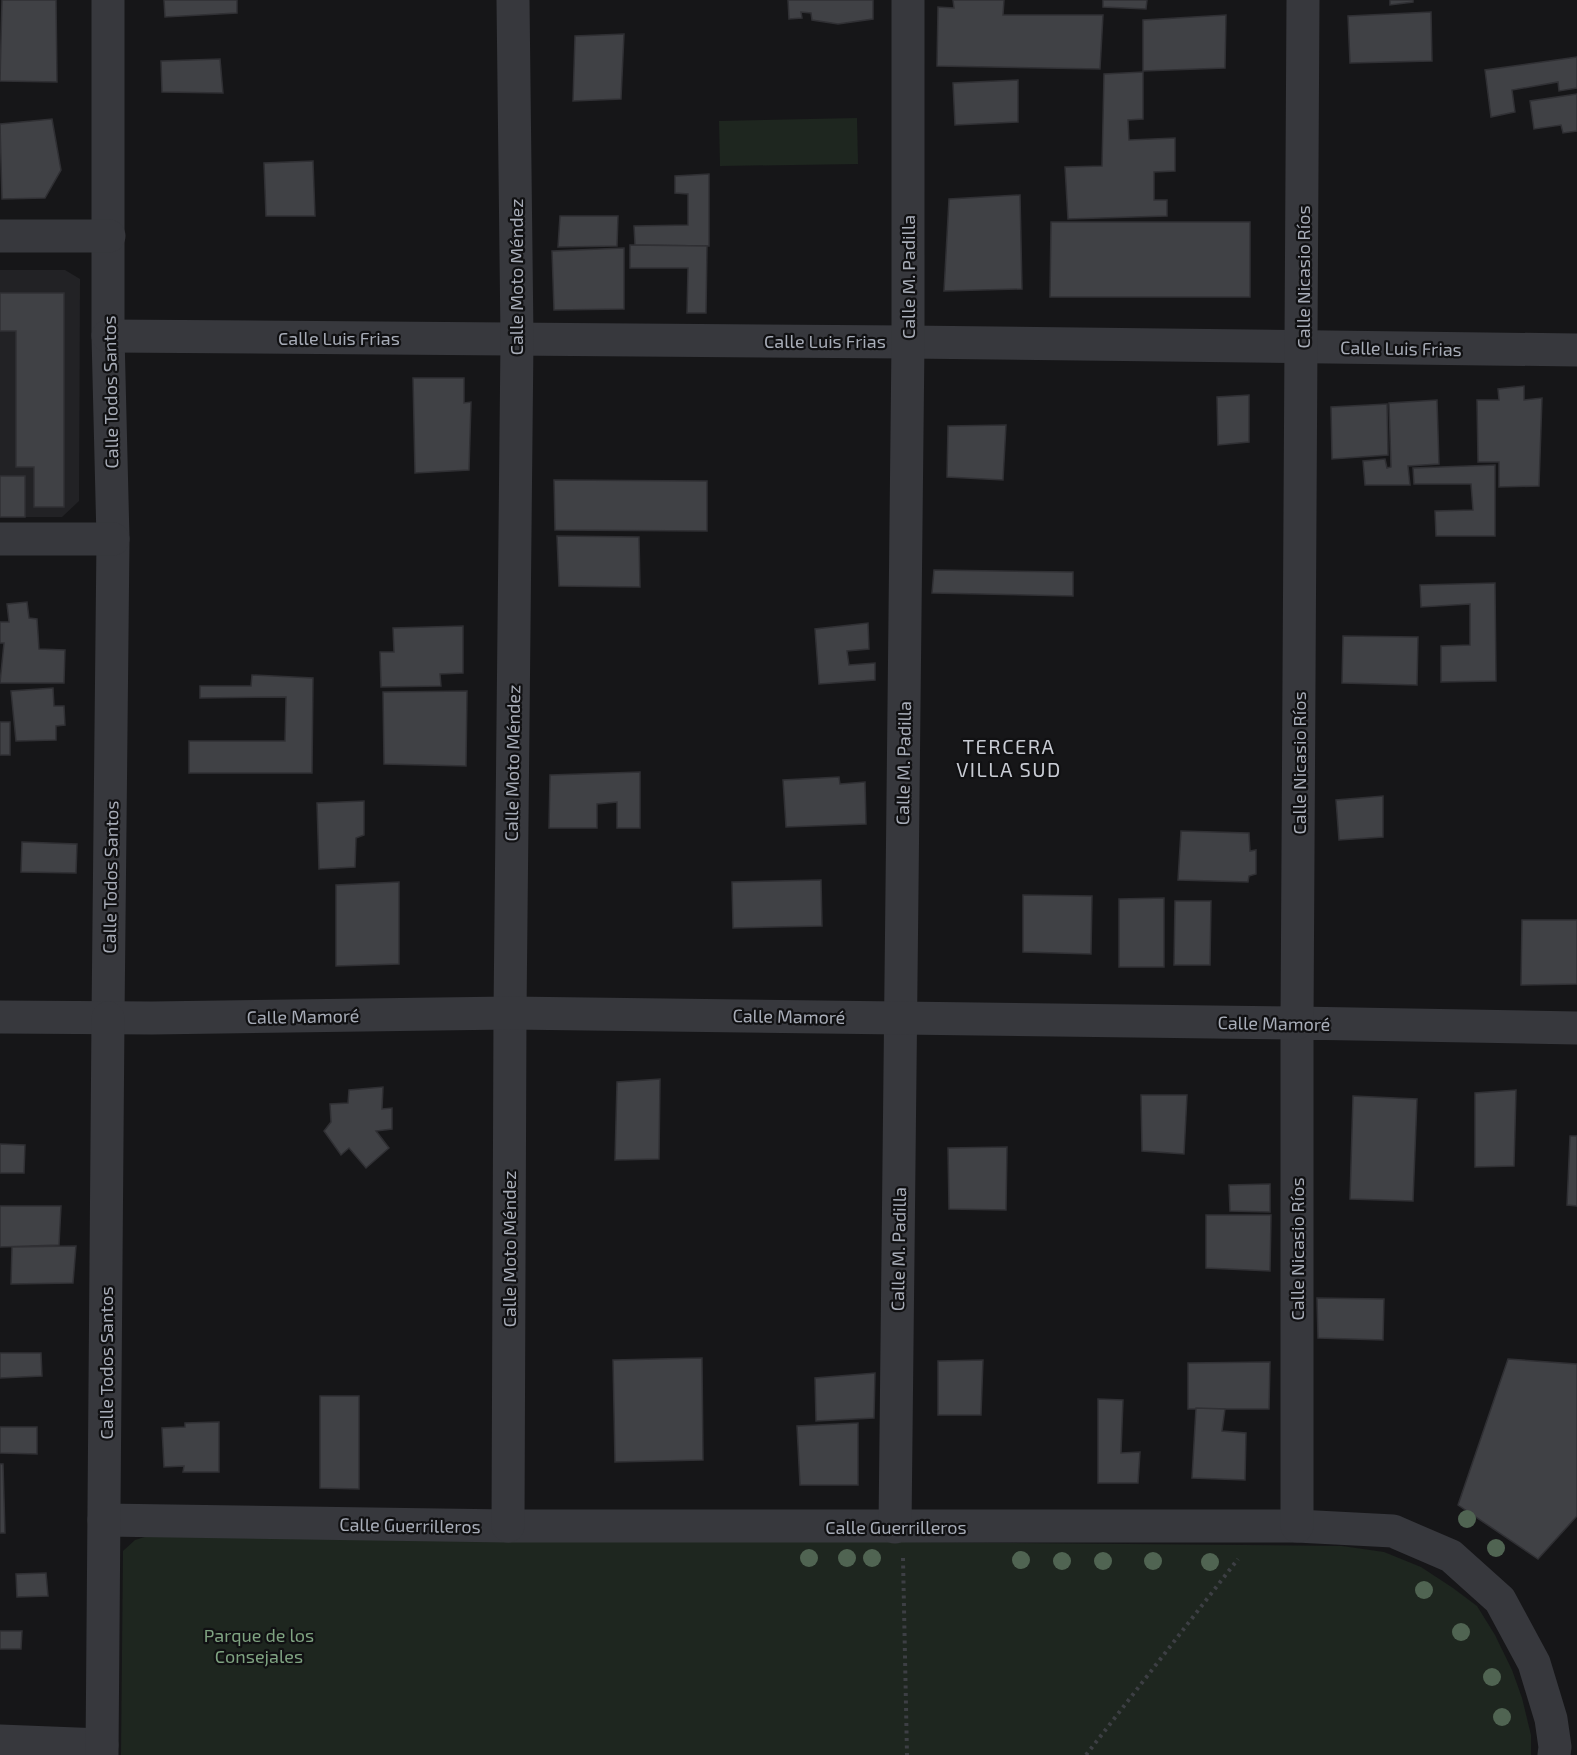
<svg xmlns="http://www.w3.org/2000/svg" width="1577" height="1755" font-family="'Exo 2',sans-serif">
  <rect width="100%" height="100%" fill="#161618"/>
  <path fill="#222225" d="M0,270H65L80,279L79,501L62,517H0Z"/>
  <g fill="#1e261f">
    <path d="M857,118L858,164L720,166L719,121Z"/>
    <path d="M151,1535L1342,1546L1384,1552L1421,1567L1453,1588L1477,1606L1495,1635L1512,1670L1522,1698L1531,1735V1755H121L123,1551L135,1540Z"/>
  </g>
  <g fill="#404145" stroke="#303034" stroke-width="1.5">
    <path d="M2,0H56L57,82L0,81Z"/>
    <path d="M164,0H237V13L165,17Z"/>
    <path d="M788,0H873V19L838,24L812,20L811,13L801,12L802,18L789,19Z"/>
    <path d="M953,0H1004L1003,15H1103L1100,69L937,66L938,7L954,8Z"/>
    <path d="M1103,0H1147L1146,9L1103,7Z"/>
    <path d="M1390,0H1413V2L1390,5Z"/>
    <path d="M1431,12L1432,61L1350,63L1348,16Z"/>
    <path d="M1226,15L1225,68L1143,71V20Z"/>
    <path d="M624,34L621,99L573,101L575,36Z"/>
    <path d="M1577,57V88L1559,91L1558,82L1512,90L1515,112L1491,117L1485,70Z"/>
    <path d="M220,59L223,93L162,92L161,61Z"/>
    <path d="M1143,72V119L1128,120L1129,140L1175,138V171L1154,172V200H1167V216L1068,219L1065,167L1102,166L1104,74Z"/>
    <path d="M1018,80V122L955,125L953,83Z"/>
    <path d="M1577,94V131L1563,133L1561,125L1534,129L1530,101Z"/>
    <path d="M52,119L61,170L45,198L2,199L0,124Z"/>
    <path d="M313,161L315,216H266L264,163Z"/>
    <path d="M709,174V246L635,245L634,226L688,225V194L675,193V176Z"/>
    <path d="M1020,195L1022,289L944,291L949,199Z"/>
    <path d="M560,216H618L617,246L558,247Z"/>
    <path d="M1051,222H1250V297H1050Z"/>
    <path d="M630,245L707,246L706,313H687L688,268H630Z"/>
    <path d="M624,248V309L554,310L552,251Z"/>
    <path d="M0,293H64V507H34V467H16V331H0Z"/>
    <path d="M413,378H464V403L471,402L469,470L415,473Z"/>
    <path d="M1524,386V400L1542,398L1539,486L1499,487V462H1478L1477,400H1499L1498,389Z"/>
    <path d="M1249,395V442L1218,445L1217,397Z"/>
    <path d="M1437,400L1439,464L1408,466L1410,485H1365L1363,461L1385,459L1387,468L1391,467L1389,403Z"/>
    <path d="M1387,404L1388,455L1332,459L1331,407Z"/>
    <path d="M1006,425L1003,480L947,477L948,426Z"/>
    <path d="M1495,465V536H1436L1435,511L1473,510L1471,484H1414L1413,468Z"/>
    <rect x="0" y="476" width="25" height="41"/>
    <path d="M554,480L707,481V531L555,530Z"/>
    <path d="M557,536L639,537L640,587L559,586Z"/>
    <path d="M934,570L1073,572V596L932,593Z"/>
    <path d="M1495,583L1496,681L1441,682V646L1470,645V604L1421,607L1420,585Z"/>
    <path d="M27,602L29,618L37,619L39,649L65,650L64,683H0L4,643H0V622H9L7,604Z"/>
    <path d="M868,623L869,649L847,651L849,665L875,663V680L819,684L815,629Z"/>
    <path d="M463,626V673L440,674L441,686L381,687L380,652H394L393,628Z"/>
    <path d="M1343,636L1418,637L1417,685L1342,683Z"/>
    <path d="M252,675L313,678L312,773H189V741H285L286,697L200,698V686H251Z"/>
    <path d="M53,688L54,706H64L65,725L56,726V740L16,741L11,691Z"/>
    <path d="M467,691L466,766L384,764L383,692Z"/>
    <rect x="0" y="722" width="10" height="33"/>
    <path d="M640,772V828H617V802L597,804V828H549L550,775Z"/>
    <path d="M839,777L840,784L865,782L866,824L786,827L783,780Z"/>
    <path d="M1383,796V837L1339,840L1336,800Z"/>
    <path d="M364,801V835L356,838L355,867L319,869L317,803Z"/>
    <path d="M1181,831L1249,833L1250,851L1256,850V874L1249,876L1248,882L1178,880Z"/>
    <path d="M22,842L77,844L76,873L21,872Z"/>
    <path d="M821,880L822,926L733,928L732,882Z"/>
    <path d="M399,882V964L336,966V885Z"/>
    <path d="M1023,895L1092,896L1091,954L1023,952Z"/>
    <path d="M1164,898V967H1119V899Z"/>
    <path d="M1175,901H1211L1210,965H1174Z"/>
    <path d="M1522,920H1577V984L1521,985Z"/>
    <path d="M660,1079L659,1159L615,1160L617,1082Z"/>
    <path d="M383,1087L382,1109L392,1108V1129L376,1131L389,1148L366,1168L349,1148L341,1155L324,1131L331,1122L330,1104L348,1103L349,1090Z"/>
    <path d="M1516,1090L1514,1166L1475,1167V1093Z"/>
    <path d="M1141,1095H1187L1184,1154L1142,1151Z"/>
    <path d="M1353,1096L1417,1099L1413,1201L1350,1199Z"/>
    <path d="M1570,1136H1577V1206L1567,1205Z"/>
    <path d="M0,1144L25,1145L24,1173H0Z"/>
    <path d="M1007,1147L1006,1210L949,1209L948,1148Z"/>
    <path d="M1270,1184V1212L1230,1211L1229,1185Z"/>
    <path d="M0,1206H61L59,1245L0,1247Z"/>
    <path d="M1206,1215H1271L1270,1271L1206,1268Z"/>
    <path d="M76,1246L73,1283L11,1284L12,1247Z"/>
    <path d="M1317,1298L1384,1299L1383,1340L1318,1338Z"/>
    <path d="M0,1353H41L42,1376L0,1378Z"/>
    <path d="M702,1358L703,1460L615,1462L613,1360Z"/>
    <path d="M1508,1359L1577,1364V1516L1538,1559L1458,1505Z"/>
    <path d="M983,1360L981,1415H938V1361Z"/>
    <path d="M1270,1362L1269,1409H1188V1363Z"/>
    <path d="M875,1373L874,1418L816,1421L815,1378Z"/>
    <path d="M320,1396H359V1489L320,1488Z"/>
    <path d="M1098,1399L1123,1400L1121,1453L1140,1452L1138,1483H1098Z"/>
    <path d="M1196,1408L1225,1409L1222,1431L1246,1433L1245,1480L1192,1478Z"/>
    <path d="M219,1422V1472H183L184,1466L164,1467L162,1428L185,1427V1423Z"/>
    <path d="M858,1423V1485H800L797,1426Z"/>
    <path d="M0,1427H37V1454L0,1453Z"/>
    <path d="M0,1464H3L5,1533H0Z"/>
    <path d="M46,1573L48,1596L17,1597L16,1574Z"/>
    <path d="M0,1631H22L21,1649H0Z"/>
  </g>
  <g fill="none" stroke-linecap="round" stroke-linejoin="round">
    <g stroke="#3d3f44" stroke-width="4" stroke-dasharray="3 4.5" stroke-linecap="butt">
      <path d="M903,1558L907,1755"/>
      <path d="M1086,1755L1238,1559"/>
    </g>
    <g stroke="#37383d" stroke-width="33">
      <path d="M108,0V336L113,539L108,1018"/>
      <path d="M0,236H109"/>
      <path d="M108,336L908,342L1577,350"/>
      <path d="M0,539H113"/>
      <path d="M104,1520L508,1526H1297L1393,1531L1451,1556L1500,1600L1534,1663L1551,1719L1555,1747L1554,1755"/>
      <path d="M508,1526L510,1013L517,339L513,0"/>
      <path d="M1297,1526V1023L1577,1028"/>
      <path d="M895,1527L908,342V0"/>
      <path d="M0,1741L102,1745"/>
    </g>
    <g stroke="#37383d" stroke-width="33">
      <path d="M0,1017L152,1018L510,1013L1297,1023L1303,0"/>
      <path d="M102,1755L108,1018"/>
    </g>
  </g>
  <g fill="#506452">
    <circle cx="1467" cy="1519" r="9"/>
    <circle cx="1496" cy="1548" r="9"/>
    <circle cx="809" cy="1558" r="9"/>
    <circle cx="847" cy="1558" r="9"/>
    <circle cx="872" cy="1558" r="9"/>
    <circle cx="1021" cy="1560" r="9"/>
    <circle cx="1062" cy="1561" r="9"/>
    <circle cx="1103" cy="1561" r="9"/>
    <circle cx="1153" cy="1561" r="9"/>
    <circle cx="1210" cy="1562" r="9"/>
    <circle cx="1424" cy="1590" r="9"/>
    <circle cx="1461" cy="1632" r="9"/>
    <circle cx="1492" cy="1677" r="9"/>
    <circle cx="1502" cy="1717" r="9"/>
  </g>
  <g text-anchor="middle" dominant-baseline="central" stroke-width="4.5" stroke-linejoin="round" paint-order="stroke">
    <g font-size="18" fill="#a8adb8" stroke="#111113">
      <text transform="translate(516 277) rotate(-90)">Calle Moto Méndez</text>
      <text transform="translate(908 277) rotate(-90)">Calle M. Padilla</text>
      <text transform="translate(1303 277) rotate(-90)">Calle Nicasio Ríos</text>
      <text x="339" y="338">Calle Luis Frias</text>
      <text x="825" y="341">Calle Luis Frias</text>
      <text transform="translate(1401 348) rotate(1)">Calle Luis Frias</text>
      <text transform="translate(110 392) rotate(-91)">Calle Todos Santos</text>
      <text transform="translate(512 763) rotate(-89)">Calle Moto Méndez</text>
      <text transform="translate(903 763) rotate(-89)">Calle M. Padilla</text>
      <text transform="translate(1299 763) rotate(-90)">Calle Nicasio Ríos</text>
      <text transform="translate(110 877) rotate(-89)">Calle Todos Santos</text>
      <text transform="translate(303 1016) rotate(-1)">Calle Mamoré</text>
      <text transform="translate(789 1016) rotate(1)">Calle Mamoré</text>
      <text transform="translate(1274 1023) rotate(1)">Calle Mamoré</text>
      <text transform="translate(509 1249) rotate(-90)">Calle Moto Méndez</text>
      <text transform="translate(898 1249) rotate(-89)">Calle M. Padilla</text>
      <text transform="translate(1297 1249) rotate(-90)">Calle Nicasio Ríos</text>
      <text transform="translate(106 1363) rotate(-90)">Calle Todos Santos</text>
      <text transform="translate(410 1525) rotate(1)">Calle Guerrilleros</text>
      <text x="896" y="1527">Calle Guerrilleros</text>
    </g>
    <g font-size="18" fill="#7fa381" stroke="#111113">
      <text x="259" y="1635">Parque de los<tspan x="259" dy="21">Consejales</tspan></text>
    </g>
    <g font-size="20" letter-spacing="1.5" fill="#c9ccd4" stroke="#111113">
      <text x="1009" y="746">TERCERA<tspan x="1009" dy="23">VILLA SUD</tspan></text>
    </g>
  </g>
</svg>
